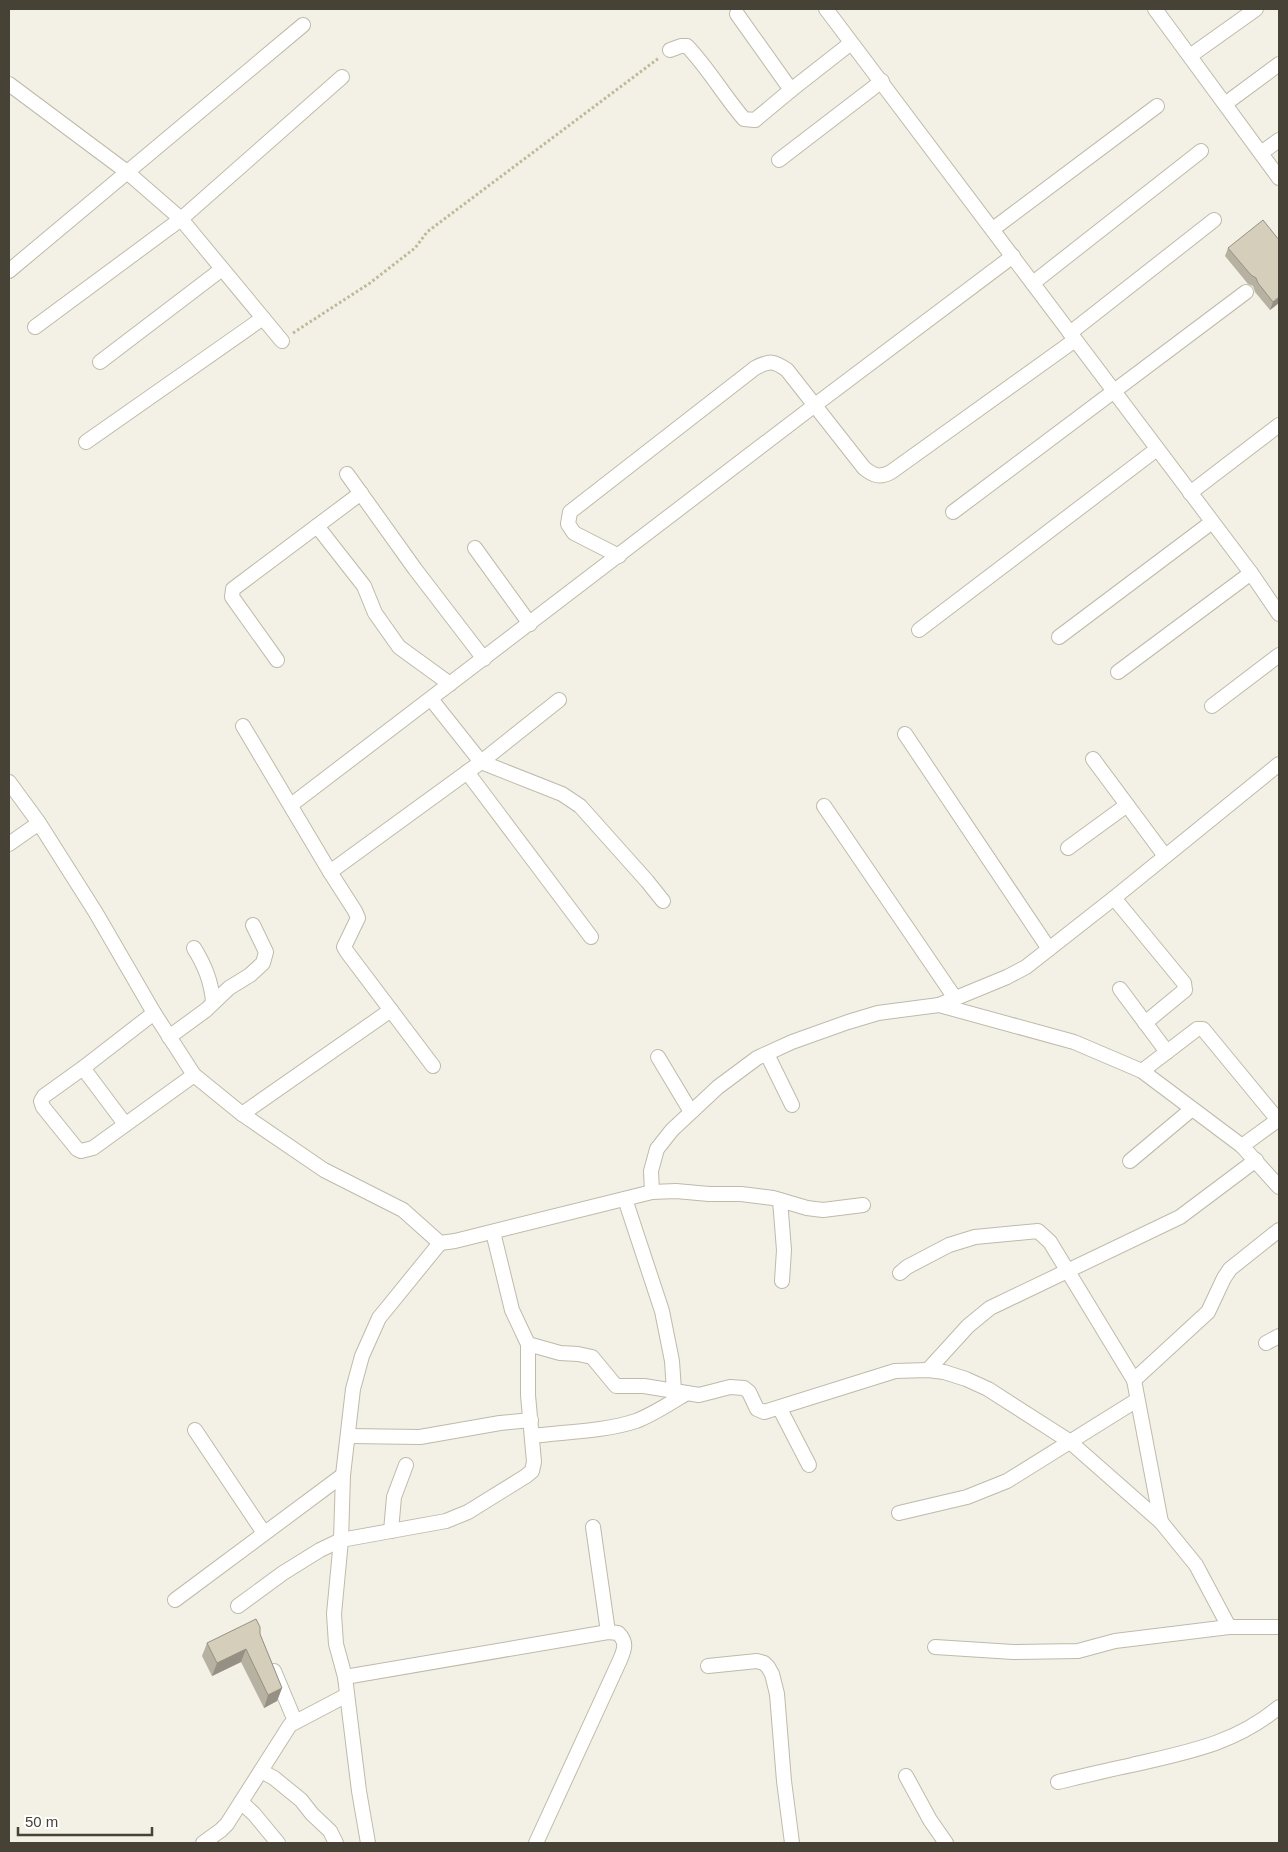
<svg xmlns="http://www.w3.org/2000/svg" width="1288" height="1852" font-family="Helvetica,sans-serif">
  <rect width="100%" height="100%" fill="#f3f1e6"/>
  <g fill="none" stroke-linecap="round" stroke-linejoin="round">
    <defs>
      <g id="minor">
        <path d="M826,9L1251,573L1279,614"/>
        <path d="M1155,9L1279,178"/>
        <path d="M737,14L791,90L851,43"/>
        <path d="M670,50L681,46H687C709,69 724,96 744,119L755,120L791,90"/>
        <path d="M1190,56L1256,9"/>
        <path d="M9,84L127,172L181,219L282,341"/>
        <path d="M1225,104L1279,64"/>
        <path d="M1261,153L1279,140"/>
        <path d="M779,160L882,81"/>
        <path d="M993,229L1157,106"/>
        <path d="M9,271L303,25"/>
        <path d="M1033,283L1201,151"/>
        <path d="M35,327L181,219L342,77"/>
        <path d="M1070,333L1214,220"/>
        <path d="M100,362L222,269"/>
        <path d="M86,442L263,318"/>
        <path d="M347,474L415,569L484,659"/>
        <path d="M1190,493L1279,425"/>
        <path d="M953,512L1246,292"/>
        <path d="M317,526L364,586L375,613L399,647L450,684"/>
        <path d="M475,548L530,624"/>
        <path d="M619,556L574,533L568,524L570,512L755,368C770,360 774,361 787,370L864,468C874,476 880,478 891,472L1075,340"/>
        <path d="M919,630L1157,449"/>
        <path d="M1059,637L1212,522"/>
        <path d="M277,660L232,597L233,589L361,493"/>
        <path d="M1118,672L1251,573"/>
        <path d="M431,699L481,762L562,794L580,806L647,881L663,901"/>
        <path d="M1212,706L1279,655"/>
        <path d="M243,726L330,872L355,911L358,918L344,947L347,952L433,1066"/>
        <path d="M905,734L1049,949"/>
        <path d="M1093,759L1165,856"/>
        <path d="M467,772L591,937"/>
        <path d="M9,782L39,823L96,913L154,1013L194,1075L242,1114L324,1170L403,1210L440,1243L455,1241L652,1192L676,1191L709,1194H741L773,1198L807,1208L823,1210L863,1205"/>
        <path d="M291,805L815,405L1013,256"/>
        <path d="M824,806L955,998"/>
        <path d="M9,844L39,823"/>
        <path d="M1068,848L1127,805"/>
        <path d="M330,872L481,762L559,700"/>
        <path d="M1114,898L1184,983L1185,990L1145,1023"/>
        <path d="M194,948C205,966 211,981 213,1001"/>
        <path d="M1120,989L1167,1052"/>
        <path d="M939,1005L1007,977L1026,967L1114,898L1279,764"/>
        <path d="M154,1013L83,1068L44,1096L41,1101L43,1107L77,1149L81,1151L93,1148L194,1075"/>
        <path d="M169,1037L206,1010L229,988L250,975L263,963L266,952L253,925"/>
        <path d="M767,1054L792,1105"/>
        <path d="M658,1057L691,1112"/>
        <path d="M83,1068L125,1124"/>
        <path d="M1142,1071L1197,1029H1203L1278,1120"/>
        <path d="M242,1114L391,1010"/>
        <path d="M1242,1146L1279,1119"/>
        <path d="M1130,1161L1192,1109"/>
        <path d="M652,1192L651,1171L657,1149L672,1130L718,1087L757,1058L792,1042L848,1022L878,1013L939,1005L1074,1042L1142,1071L1242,1146L1279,1187"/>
        <path d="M625,1199L662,1311L672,1361L674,1391"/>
        <path d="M780,1200L784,1250L782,1281"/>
        <path d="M493,1232L512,1310L528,1344L560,1353L578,1354L592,1357L616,1386H644L699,1395L730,1387L744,1388L749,1392L757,1409L764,1412L895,1371L928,1370L944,1372L966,1379L988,1389L1069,1441L1161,1522L1196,1565L1229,1627"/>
        <path d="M900,1273L907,1267L949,1245L975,1237L1038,1231L1050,1242L1134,1380L1161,1522"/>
        <path d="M1266,1343L1279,1336"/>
        <path d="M928,1370L968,1326L990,1308L1180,1217L1256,1160"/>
        <path d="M1134,1380L1208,1312L1224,1278L1230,1269L1279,1230"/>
        <path d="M780,1409L809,1465"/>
        <path d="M195,1430L264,1533"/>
        <path d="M348,1436L420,1437L500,1423L531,1420"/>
        <path d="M533,1436C564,1432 606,1431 636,1421C654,1414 670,1403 687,1393"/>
        <path d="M899,1513L967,1497L1007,1481L1137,1400"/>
        <path d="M593,1527L608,1632"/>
        <path d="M391,1531L394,1497L406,1465"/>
        <path d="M175,1600L343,1475"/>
        <path d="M238,1606L283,1573L320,1550L341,1540L446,1521L468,1512L526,1476L532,1471L534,1462L528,1395V1344"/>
        <path d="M935,1647L1013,1652L1078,1651L1115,1641L1229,1627H1279"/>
        <path d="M708,1666L757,1661L764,1663L768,1667L772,1674L777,1694L784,1781L792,1843"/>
        <path d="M274,1671L295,1721"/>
        <path d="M345,1677L608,1632L618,1633C627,1642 625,1648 620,1660L536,1843"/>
        <path d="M261,1771L274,1778L301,1800L312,1814L330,1831L336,1843"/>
        <path d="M906,1776L930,1820L946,1843"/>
        <path d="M1058,1782C1083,1776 1107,1770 1132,1765C1187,1752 1235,1744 1279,1707"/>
        <path d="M241,1802L254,1814L278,1843"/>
        <path d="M203,1843L221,1830L227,1824L290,1725L347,1695"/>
        <path d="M368,1843L359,1791L345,1677L336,1644L334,1614L341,1540L343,1475L353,1389L362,1356L379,1318L440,1243"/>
      </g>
    </defs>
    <use href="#minor" stroke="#bfbaa9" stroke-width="16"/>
    <path stroke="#c0b89a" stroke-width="3" stroke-dasharray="2.5 2.5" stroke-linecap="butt" d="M293,333L370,283L415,248L427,232L659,58"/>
    <use href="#minor" stroke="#fff" stroke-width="14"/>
  </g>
  <g fill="#b7b1a1">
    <path d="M1279,240V303L1270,310L1255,292L1253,286L1248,284L1225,256L1228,248Z"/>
    <path d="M260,1634L282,1688L277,1701L264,1708L241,1662L212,1676L202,1656L207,1643Z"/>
  </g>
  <g fill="#959083">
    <path d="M1279,297V303L1270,310L1273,302Z"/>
    <path d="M246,1649L241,1662L212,1676L217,1663Z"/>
    <path d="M282,1688L277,1701L264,1708L268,1695Z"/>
  </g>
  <g fill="#d5cebb" stroke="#959083">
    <path d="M1263,220L1279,240V297L1273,302L1258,283L1256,278L1251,275L1228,248Z"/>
    <path d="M256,1619L260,1627V1634L282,1688L268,1695L246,1649L217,1663L207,1643Z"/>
  </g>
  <rect width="1288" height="1852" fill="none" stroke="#464235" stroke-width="20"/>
  <path d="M18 1827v8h134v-8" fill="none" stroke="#464235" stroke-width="2.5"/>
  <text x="25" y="1827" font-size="15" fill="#464235" stroke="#ffffff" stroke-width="4" paint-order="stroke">50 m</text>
</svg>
